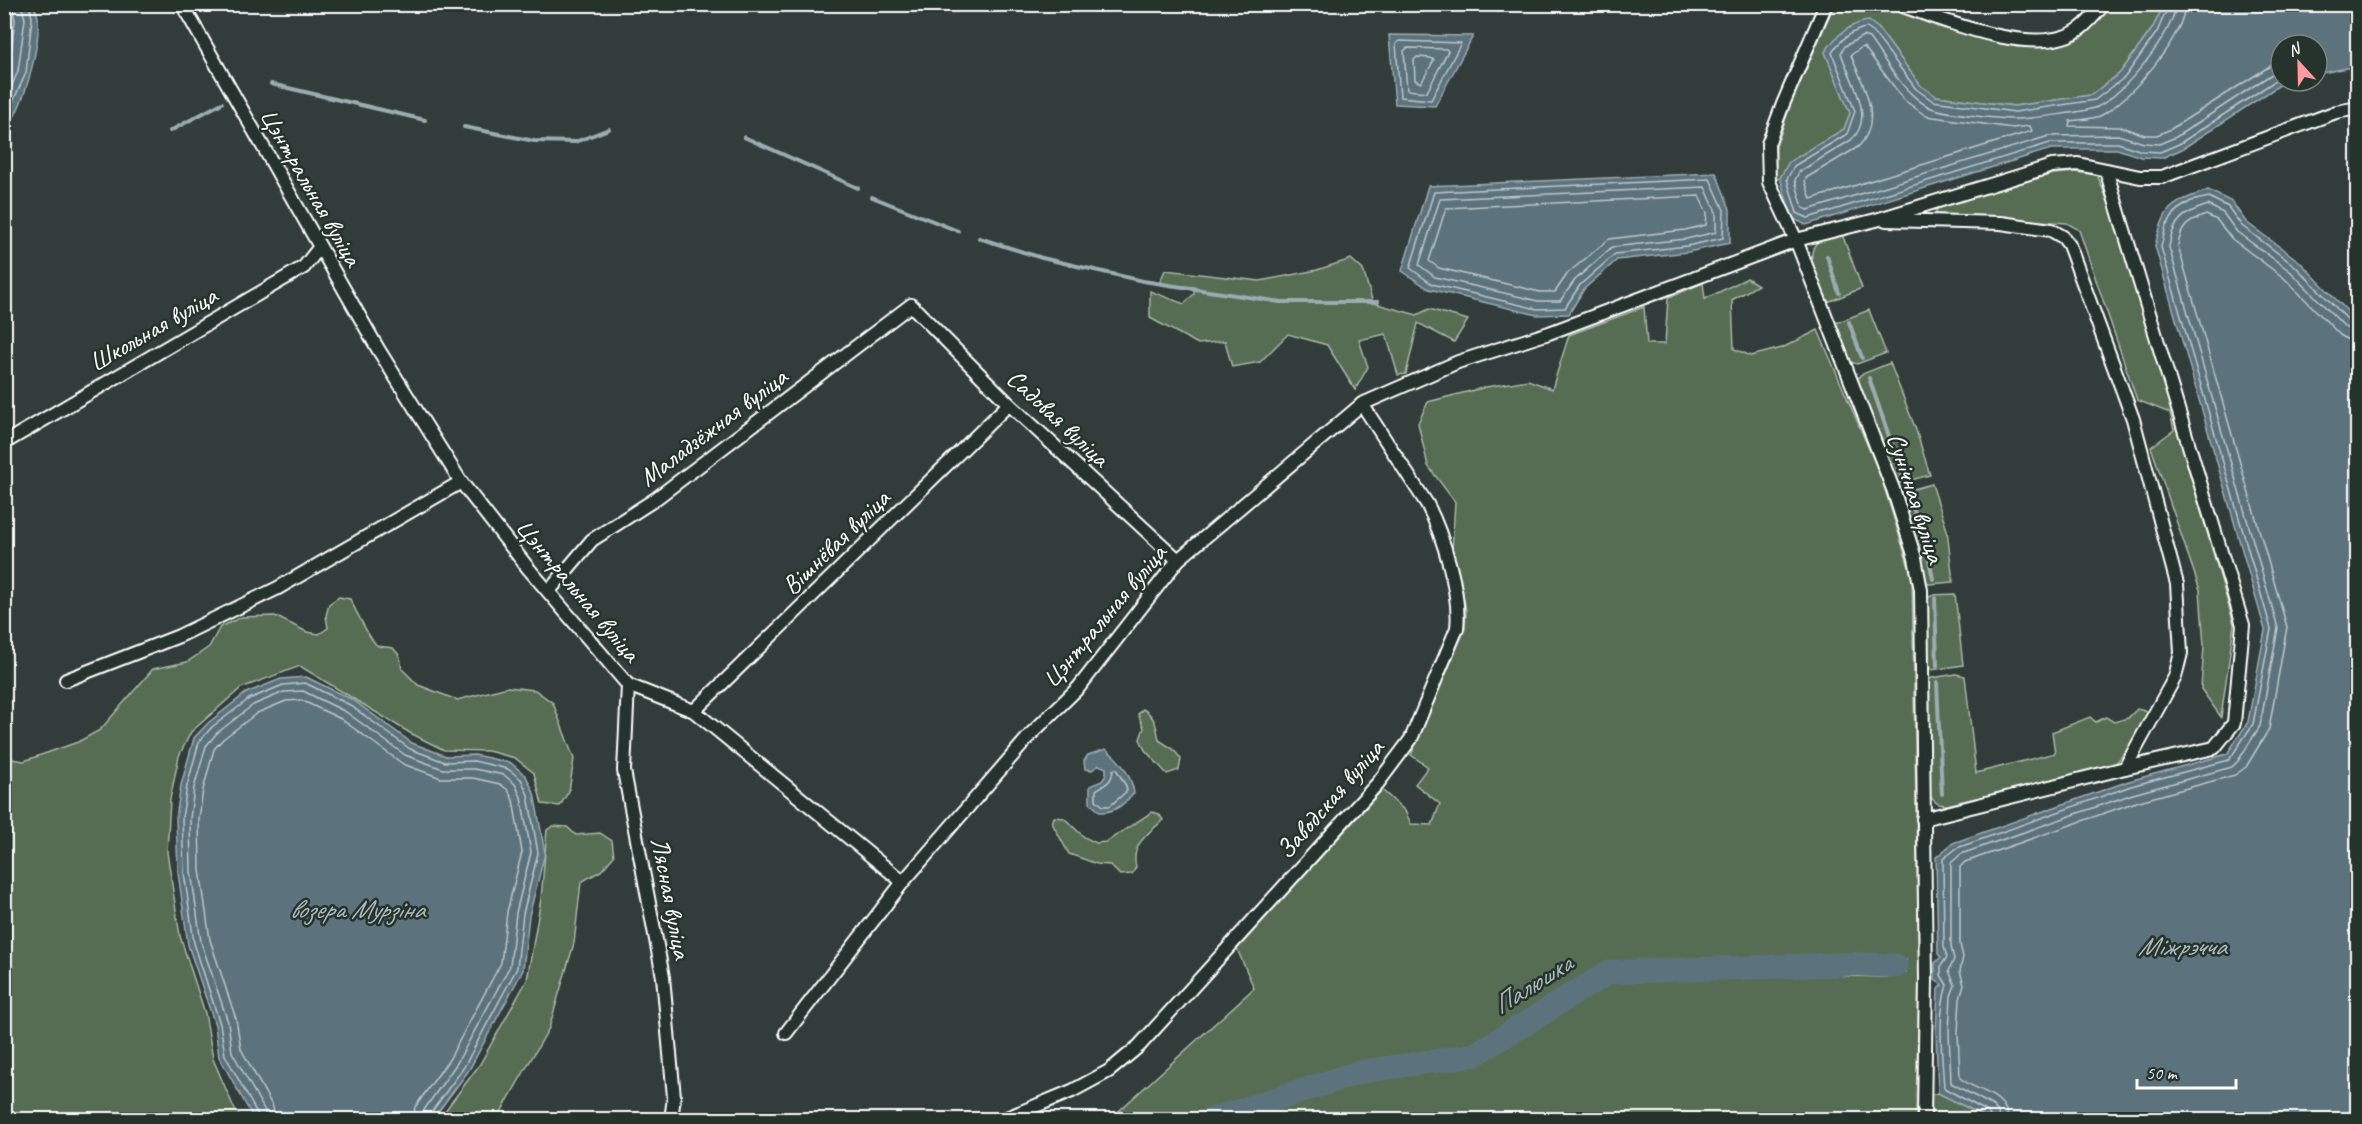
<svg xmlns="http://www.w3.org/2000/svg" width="2362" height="1124" font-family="Caveat,sans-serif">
  <rect width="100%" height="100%" fill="#323d3b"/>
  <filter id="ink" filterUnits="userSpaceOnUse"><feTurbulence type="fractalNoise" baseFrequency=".0167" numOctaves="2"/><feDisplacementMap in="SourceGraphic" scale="12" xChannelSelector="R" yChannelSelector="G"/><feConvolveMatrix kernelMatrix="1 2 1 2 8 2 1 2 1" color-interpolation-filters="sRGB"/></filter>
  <g filter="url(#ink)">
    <g fill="#576d52" stroke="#abb6a8" stroke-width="1.5" fill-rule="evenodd">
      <path d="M1834,5H1879L1938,27L2017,47L2055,46L2084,33L2110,5H2164L2152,29L2120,73L2091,95L2014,106L1936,96L1921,86L1878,28L1825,52L1850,113L1844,129L1789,162L1780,178L1775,180L1776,147L1790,106Z"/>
      <path d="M2075,172L2097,175L2116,221L2234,624L2221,717L2201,689L2204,646L2200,590L2151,447L2174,430L2170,413L2137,400L2079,230L2067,223L1936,214V208L2053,174Z"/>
      <path d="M1842,234L1862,288L1828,302C1822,287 1801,253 1819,241C1825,237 1835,236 1842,234Z"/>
      <path d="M1351,259L1363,270L1373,303L1417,315L1429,309L1468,320L1454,342L1418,323L1406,374L1398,375L1386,334L1359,340L1368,367L1355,390L1327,345L1288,334L1260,362L1232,367L1225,341L1198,344L1150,318V291L1184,304L1194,294V287L1159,284L1165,270L1260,281L1317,270Z"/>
      <path d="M1747,278L1758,285L1732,300L1734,349L1751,356L1782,348L1818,330L1881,477L1912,577L1919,976L1916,1119L1109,1120L1254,988L1237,949L1382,790L1405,811L1411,824L1432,825L1440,804L1415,784L1428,767L1411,755L1465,629L1466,611L1461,582L1452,551L1455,502L1428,466L1418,423L1428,402L1486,387L1528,380L1552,389L1569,335L1644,307L1647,344H1665L1668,298L1703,283L1705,299ZM1864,955L1889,956L1895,959L1906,960V972H1896L1888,977L1843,976V957Z"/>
      <path d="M1869,310L1886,353L1857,364L1851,362L1836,323Z"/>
      <path d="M1890,363L1916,430L1930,475L1900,483L1896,481L1858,380L1860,375Z"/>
      <path d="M1932,484L1947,530L1953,582L1929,584L1925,581L1901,495L1903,492Z"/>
      <path d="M1955,594L1963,665L1932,670L1928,666L1927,599L1931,595Z"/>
      <path d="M339,597L350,599C355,609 371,643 378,646C382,647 389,647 393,648L399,655L402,669L418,685L457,700L508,687L535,690L553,703L574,759L569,791L560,806L542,804L534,773L515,758L488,751L444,750L410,733L300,666L241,688L191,732L179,756L170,799L167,852L180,936L205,1013L213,1059L234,1108L242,1119H5V758L24,761L78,742L100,730L153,669L187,662L209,647L220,627L242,617L275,616L307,632L319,634L328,628L326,616L329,604Z"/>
      <path d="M1956,674L1965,676L1976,773L2055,753L2052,732L2090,717L2096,722L2106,717L2114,722L2128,718L2137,709L2149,712L2127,750L2114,765L1947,805C1937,805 1933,802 1929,793L1928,681L1932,678Z"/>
      <path d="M1143,709C1155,716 1157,727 1159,740L1173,749L1181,759L1179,770L1167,774L1145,750L1140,739L1144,728L1138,714Z"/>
      <path d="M1152,812L1159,814L1163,820C1148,834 1130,845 1136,867L1132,874L1120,875L1110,865L1097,864L1069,854L1052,823L1054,817L1064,818L1084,837L1096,843L1106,842Z"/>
      <path d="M553,826L567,827L576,835L600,833L612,841L614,856L601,871L581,882L574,943L549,1028L497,1119H439L480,1064L527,980L541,899L547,830Z"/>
      <path d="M1938,1093L1984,1116L2011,1119H1929V1095Z"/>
    </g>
    <g fill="#5c737e" stroke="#9dabb2" stroke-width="1.5">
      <path d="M5,4L34,5C35,9 38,14 38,18C40,45 24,111 5,129Z"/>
      <path d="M2164,5H2357V66L2317,74V45H2281V81H2286L2182,149L2162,158L2141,157L2117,149H2051L1806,225L1792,218L1780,178L1789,162L1844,129L1850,113L1825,52C1835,37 1849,23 1869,21L1878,28L1921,86L1936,96L2014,106L2091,95L2120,73L2152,29Z"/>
      <path d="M1389,35L1473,36L1435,106L1395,104Z"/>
      <path d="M1716,173L1730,209V243L1688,252L1617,260L1584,289L1569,314L1537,315L1429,289L1402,271L1428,186Z"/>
      <path d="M2208,190L2232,202L2246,222L2299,261L2357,321V1119L2011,1120L1984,1116L1938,1093L1936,1032L1938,989L1942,985L1935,980V963L1941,957L1938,954L1936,857L1953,843L2129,781L2227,754L2248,722L2265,630L2155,246C2165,203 2172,204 2208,190Z"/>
      <path d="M306,677L353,700L412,743L446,756L475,755L511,763L526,776L534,793L545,853L529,916L523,970L469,1070L433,1119H254L219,1057L215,1025L188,945L178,872L176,818L181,785L194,738L208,723L246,693L281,679Z"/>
      <path d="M1106,749C1120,760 1131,775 1134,793C1124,804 1115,813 1100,812L1090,803V786L1102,781L1106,775V768L1099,765L1092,770L1085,769L1084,761L1088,755Z"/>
      <path d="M1864,955L1889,956L1895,959L1896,972L1888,977L1862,976L1855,964Z"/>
    </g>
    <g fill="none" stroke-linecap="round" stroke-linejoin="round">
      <g stroke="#bec7cb" stroke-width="1.5">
        <path d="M2169,4L2157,32L2125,77L2095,100L2015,112L1933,101L1916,89L1874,33L1867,28C1853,29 1839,41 1832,53L1855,111L1847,134L1794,166L1787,179L1797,213L1808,218L2050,143H2118L2142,151L2160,152L2179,144L2281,77"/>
        <path d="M2176,4C2175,32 2122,96 2097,107C2086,112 2029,119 2015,119C2001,119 1939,113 1929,107C1903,93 1886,61 1869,38L1863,36L1845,46L1841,53C1849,79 1877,117 1851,140L1799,172L1795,180L1803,208L1808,210L2049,136L2118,135L2144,143L2159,144L2176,137L2281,68"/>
        <path d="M2185,4C2184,37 2131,99 2102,115C2093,120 2080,119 2070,121L2069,126L2121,127L2145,135H2157L2171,129L2281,59"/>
        <path d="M1399,41L1461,43L1431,100L1400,97L1396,44Z"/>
        <path d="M1862,47L1865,48L1904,100L1926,116L2012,128L2030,126L2032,131L1811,199L1805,181L1806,178L1858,147C1885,119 1862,84 1851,55Z"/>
        <path d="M1407,48L1446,49L1448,51L1427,92L1407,90L1404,51Z"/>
        <path d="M1417,57L1431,58L1434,60L1421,83L1415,80L1414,60Z"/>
        <path d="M4,81L9,69L15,20L12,4"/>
        <path d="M4,105L18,71L25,19L21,4"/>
        <path d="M4,121L26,73L32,18L29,4"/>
        <path d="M1710,179L1724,210L1723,238L1687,246L1615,254L1580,285L1565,308L1537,309L1432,284L1410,268L1434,192Z"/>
        <path d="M1705,187L1716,212V232L1686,239L1612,247L1575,280L1560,301H1538L1435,277L1419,265L1440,199Z"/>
        <path d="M1699,196L1707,213L1706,225L1685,230L1609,239L1568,273L1555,292H1540L1439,268L1429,261L1446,208Z"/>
        <path d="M1116,769L1126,786L1127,791L1110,806H1103L1096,800V790C1105,784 1112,783 1113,770Z"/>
        <path d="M1867,961L1887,962L1889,968L1886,971L1866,970L1863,965Z"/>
        <path d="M259,1120L258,1115L225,1055L220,1024L194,943L184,872L182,818L187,786L199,742L212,727L249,699L283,685L305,683L350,705L410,749L445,762L474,761L508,769L521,779L528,795L538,853L523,914L517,968L464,1067L430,1114L429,1120"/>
        <path d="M266,1120L265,1111L232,1052L228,1022L201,942L191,871L190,819L194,788L206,746L217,733L253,705L284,692L303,691L346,712L405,755L443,769H474L504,775L515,784L521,797L531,852L516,913L510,966L457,1063L424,1110L422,1120"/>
        <path d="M275,1120L273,1107L241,1049L236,1019L210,940L200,870L199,819L203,790L214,749L223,739L257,713L286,701L301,700L341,719L403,764L441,778H473L500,784L508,790L513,800L522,852L507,912L501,963L450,1058L415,1107L413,1120"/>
        <path d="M1992,1120L1988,1112L1944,1088C1942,1055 1937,1016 1947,985L1941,975V966L1947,957L1944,947L1943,859L1957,848L2131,786L2229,760L2253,724L2271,629L2161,247L2166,226L2177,210L2191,201L2209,197L2228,207L2242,226L2295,266L2351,323L2358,325"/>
        <path d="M1999,1120L1998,1112L1993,1106L1951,1083L1949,1032L1951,996L1955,985L1949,971L1954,959L1951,947V863L1961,854L2133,794L2232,767L2238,761L2260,726L2278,628L2169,247C2173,220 2183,213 2208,205L2223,213L2237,232L2290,271L2346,328L2358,332"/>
        <path d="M2008,1120C2007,1093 1976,1092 1960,1078L1958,1032L1960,999L1964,985L1960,971L1963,957L1960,944V867L1965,862L2136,802L2235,775L2246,767L2269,729L2287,627L2178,246C2181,226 2187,222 2206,215L2217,220L2232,239L2284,278L2340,335L2348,340L2358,341"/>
      </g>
      <g stroke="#9dabb2" stroke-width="4">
        <path d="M271,84L425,120"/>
        <path d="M464,127L534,141L575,142L609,129"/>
        <path d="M170,131L222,103"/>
        <path d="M744,137L858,188"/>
        <path d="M872,197L958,231"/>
        <path d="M979,238L1042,258L1143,281L1280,302H1378"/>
        <path d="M1827,256L1839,293"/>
        <path d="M1849,322L1862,358"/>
        <path d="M1869,378L1903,477"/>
        <path d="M1909,497L1925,540L1933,579"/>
        <path d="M1935,598L1937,666"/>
        <path d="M1937,682L1942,794"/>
      </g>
      <path stroke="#5c737e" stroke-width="24" d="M1211,1120L1360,1072L1474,1055L1609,972L1855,964L1896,966"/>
      <defs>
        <g id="street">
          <path d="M182,4L378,349L461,482L528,568L628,685L694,711L903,882L1032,733L1079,687L1178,560L1362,404L1458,362L1549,333L1796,240L1876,220L2052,166L2078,164L2140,177H2162L2336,112L2358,108"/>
          <path d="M1826,4L1783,104L1768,144L1769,182L1796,240L1893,489L1915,558L1921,590L1926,979L1924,1120"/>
          <path d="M1898,4C1943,20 2039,61 2081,28C2089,22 2097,12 2104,4"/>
          <path d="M2106,170L2243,625L2234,723L2214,748L2125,768"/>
          <path d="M1886,220L2001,223L2051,230L2063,237L2069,245L2133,419L2177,584L2181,653L2175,677L2125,768L1923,819"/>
          <path d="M4,443L304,267L319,248"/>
          <path d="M549,591L592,540L654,500L911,305L1009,404L1178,560"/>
          <path d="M66,680L179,636L278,588L461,482"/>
          <path d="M628,685L624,771L663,977L674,1097L671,1120"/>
          <path d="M694,711L1009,404"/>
          <path d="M786,1033L903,882"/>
          <path d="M1002,1120L1072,1091L1109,1071L1139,1046L1378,783L1411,739L1457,628C1461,594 1443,535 1427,504L1362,404"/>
        </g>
      </defs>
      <use href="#street" stroke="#fff" stroke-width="16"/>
      <use href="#street" stroke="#26332d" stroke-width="12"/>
    </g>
  </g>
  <g text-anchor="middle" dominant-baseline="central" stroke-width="5" stroke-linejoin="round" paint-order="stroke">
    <g font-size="26" fill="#fff" stroke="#26332d">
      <text transform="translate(311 187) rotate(60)">Цэнтральная вуліца</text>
      <text transform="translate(153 329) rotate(-30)">Школьная вуліца</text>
      <text transform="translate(1058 418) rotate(43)">Садовая вуліца</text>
      <text transform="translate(713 427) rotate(-37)">Маладзёжная вуліца</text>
      <text transform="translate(1916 498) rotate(72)">Сунічная вуліца</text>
      <text transform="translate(836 542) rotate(-44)">Вішнёвая вуліца</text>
      <text transform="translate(578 590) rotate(50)">Цэнтральная вуліца</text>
      <text transform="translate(1104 616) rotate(-50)">Цэнтральная вуліца</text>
      <text transform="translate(1330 799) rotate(-49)">Заводская вуліца</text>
      <text transform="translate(671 898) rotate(79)">Лясная вуліца</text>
    </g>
    <g font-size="27" font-style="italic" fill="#aeb9be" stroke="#26332d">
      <text x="357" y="909">возера Мурзіна</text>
      <text x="2182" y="946">Міжрэчча</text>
      <text transform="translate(1532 984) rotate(-32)">Палюшка</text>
    </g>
  </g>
  <rect width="2362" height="1124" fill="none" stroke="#26332d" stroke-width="24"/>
  <rect x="12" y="12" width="2338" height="1100" fill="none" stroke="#fff" stroke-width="2" filter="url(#ink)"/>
  <g transform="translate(2299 63) rotate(338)"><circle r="28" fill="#26332d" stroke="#7d8581" stroke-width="1.5"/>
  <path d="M0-4.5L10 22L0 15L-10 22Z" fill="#ff9aa2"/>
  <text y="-9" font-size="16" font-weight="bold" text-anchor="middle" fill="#ffffff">N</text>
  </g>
  <path d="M2137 1079v9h99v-9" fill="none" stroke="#ffffff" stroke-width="3"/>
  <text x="2146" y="1079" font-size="18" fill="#ffffff" stroke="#26332d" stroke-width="4.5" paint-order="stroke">50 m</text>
</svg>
